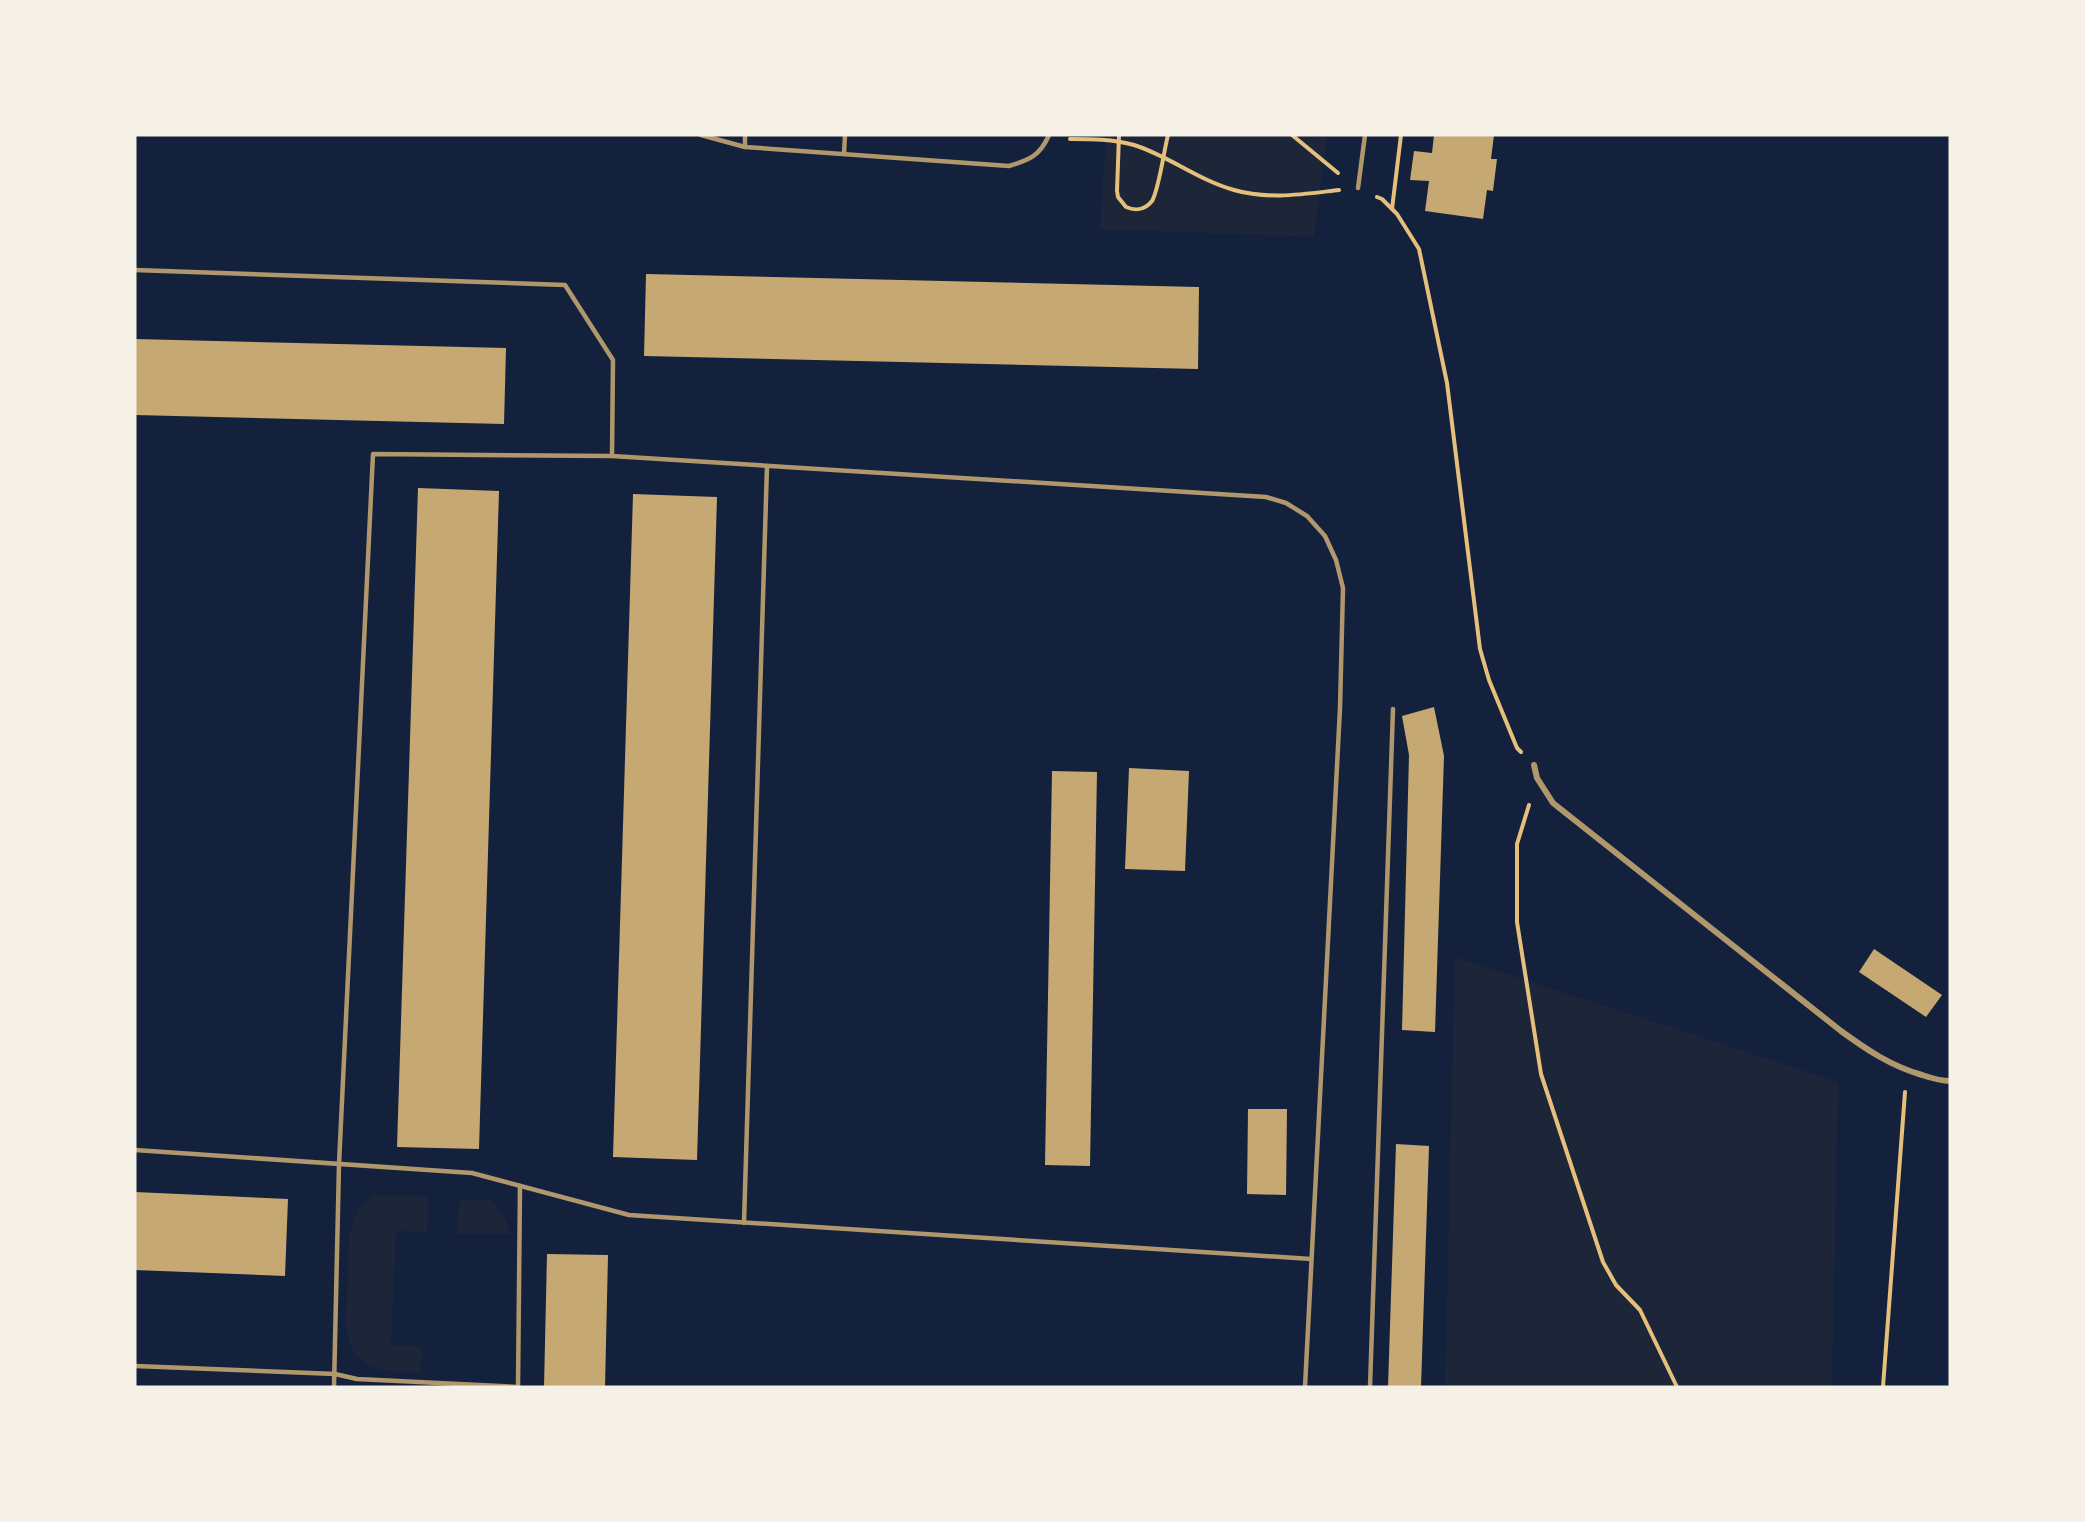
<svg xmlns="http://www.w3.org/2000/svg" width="2085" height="1522" font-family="Montserrat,sans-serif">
  <rect width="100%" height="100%" fill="#14213d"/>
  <g fill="#1d2539">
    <path d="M1106,135H1327L1314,237L1100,229Z"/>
    <path d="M1455,957L1838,1082L1832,1387H1445Z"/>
    <path d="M373,1195L427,1197L429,1202L427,1232L396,1231L391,1345L418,1346L423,1353L419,1373C382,1372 351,1371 346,1325L349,1234L359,1208Z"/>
    <path d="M460,1199L491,1200C501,1210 507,1221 511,1234H456Z"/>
  </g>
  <g fill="#c6a872">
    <path d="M1434,135H1494L1491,159H1497L1493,191L1487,190L1483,219L1425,211L1429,181L1410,180L1414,151L1432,153Z"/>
    <path d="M646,274L1199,287L1198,369L644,356Z"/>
    <path d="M135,339L506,348L504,424L135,415Z"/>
    <path d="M418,488L499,491L479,1149L397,1147Z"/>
    <path d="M633,494L717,497L697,1160L613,1157Z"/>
    <path d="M1434,707L1444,756L1435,1032L1402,1030L1409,755L1402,716Z"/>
    <path d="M1129,768L1189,771L1185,871L1125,869Z"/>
    <path d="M1052,771L1097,772L1090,1166L1045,1165Z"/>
    <path d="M1874,949L1942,995L1926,1017L1859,972Z"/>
    <path d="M1248,1109H1287L1286,1195L1247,1194Z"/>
    <path d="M1396,1144L1429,1146L1421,1387H1388Z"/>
    <path d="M135,1192L288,1199L285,1276L135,1270Z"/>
    <path d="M547,1254L608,1255L605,1387H544Z"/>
  </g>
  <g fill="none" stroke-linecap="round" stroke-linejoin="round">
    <g stroke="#e5c07b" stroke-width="4">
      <path d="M1119,135L1117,191L1118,197L1126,207C1135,211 1145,210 1152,201C1159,189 1164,150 1168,135"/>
      <path d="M1292,135L1338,173"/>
      <path d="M1070,139C1091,139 1113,139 1134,145C1169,156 1198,180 1234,190C1269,200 1304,194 1339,190"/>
      <path d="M1377,197L1382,199L1397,214L1419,249L1447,383L1480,649L1489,680L1517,748L1521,752"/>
      <path d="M1392,209L1401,135"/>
      <path d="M1529,805L1517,844V922L1541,1074L1603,1262L1616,1285L1640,1310L1677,1387"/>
      <path d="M1883,1387L1905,1092"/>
    </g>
    <g stroke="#b1986c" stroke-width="4.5">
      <path d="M701,135L745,147L1009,166C1029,160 1040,156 1049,135"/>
      <path d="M745,147V135"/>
      <path d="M844,154L845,135"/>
      <path d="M1358,188L1365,135"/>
      <path d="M135,270L565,285L613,360L612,456L1266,497L1286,503L1307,516L1325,536L1336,560L1343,588L1340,708L1305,1387"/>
      <path d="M135,1150L472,1173L629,1215L1311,1259"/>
      <path d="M744,1223L767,466"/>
      <path d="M135,1366L335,1374L357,1379L518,1387L520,1186"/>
      <path d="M334,1387L339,1164L373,454L612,456"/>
      <path d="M1370,1387L1393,709"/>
    </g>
    <path stroke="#b1986c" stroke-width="6" d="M1534,765L1537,778L1553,803L1841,1031C1867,1050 1891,1066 1922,1075C1931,1078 1940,1081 1950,1081"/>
  </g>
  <rect width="2085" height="1522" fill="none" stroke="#f6f1e7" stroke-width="273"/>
</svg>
